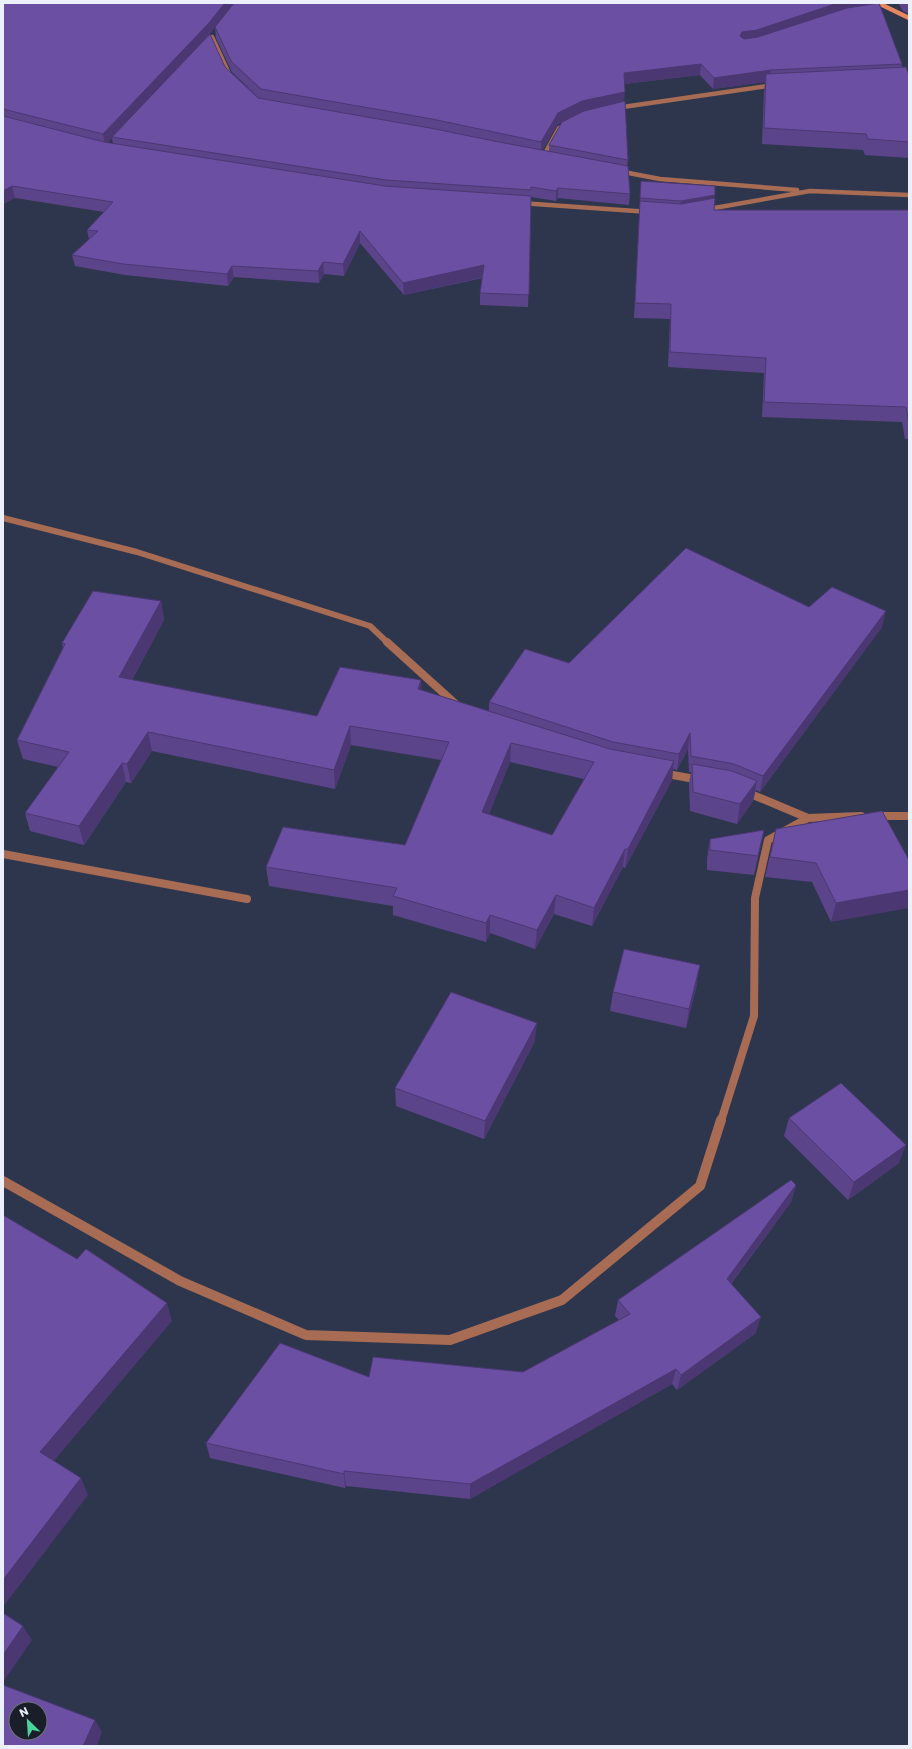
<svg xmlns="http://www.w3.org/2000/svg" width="912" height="1749" font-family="Poppins,sans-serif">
  <rect width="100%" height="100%" fill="#2e364d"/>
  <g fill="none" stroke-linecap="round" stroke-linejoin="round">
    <g stroke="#a76c53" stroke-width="4.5">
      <path d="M212,37L230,76"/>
      <path d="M616,108L774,85"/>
      <path d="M543,157L559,128L569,123"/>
      <path d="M618,171L660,179L797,190"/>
      <path d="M520,203L650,212"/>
      <path d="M703,210L810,191L909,195"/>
    </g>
    <path stroke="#a76c53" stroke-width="6" d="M3,518L137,552L370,626L388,643"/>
    <g stroke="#a76c53" stroke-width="8">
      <path d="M387,642L459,707"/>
      <path d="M662,773L700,780"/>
      <path d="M746,792L808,818"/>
      <path d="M875,816H909"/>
      <path d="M3,854L247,899"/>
      <path d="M721,1121L754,1016L755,898L768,840L808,818L861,816"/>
    </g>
    <path stroke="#a76c53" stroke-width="10" d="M3,1181L180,1281L306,1335L450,1340L562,1300L700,1186L721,1120"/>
    <path stroke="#e6875f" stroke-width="4.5" d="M878,3L909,18"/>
  </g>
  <g fill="#5c448b" fill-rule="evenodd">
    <path d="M3,3H876L902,64V67L909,75V158L865,155L863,150L762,144L764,90L765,82L713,89L700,75L624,84V102L628,160L627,166L630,194L629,205L558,198L556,201L531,197L528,307L480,305V293L483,278L404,295L360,243L344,276L324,274L319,283L234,277L228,286L125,275L75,266L72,255L89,239L87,230L104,212L15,198L3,204ZM215,27L216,38L232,72L259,98L225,67L209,35ZM562,122L549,145V152L542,151L557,125ZM112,138L113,144L107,143Z"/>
    <path d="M898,3H909V14L903,11Z"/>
    <path d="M641,181L714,198V210H909V439H905L902,422L762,417L764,373L668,367L670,319L634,318Z"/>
    <path d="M161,601L164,620L132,680L317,716L421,680V690L489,711V702L569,663L809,607L882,627L760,792L756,790L753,801L737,824L690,811L689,783L691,772H689L688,749L677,770L673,769L672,780L625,868L623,867L592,926L554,914L535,949L490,933L486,942L393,915V906L269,886L266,867L405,845L441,760L351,745L335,789L152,751L131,783L126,782L84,845L30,831L25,813L58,767L23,759L17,740L63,649L62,643ZM510,762L584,779L552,835L489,814Z"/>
    <path d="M882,811L831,922L812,882L765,877L776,829Z"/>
    <path d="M764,830L754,875L707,870V859L710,839Z"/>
    <path d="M697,984L686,1028L610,1011L613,992Z"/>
    <path d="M535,1041L484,1139L396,1106L395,1088Z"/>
    <path d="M789,1118L899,1163L848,1200L784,1136Z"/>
    <path d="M796,1185L791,1202L731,1284L756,1333L677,1390L672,1384L470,1499L346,1486L345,1488L210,1458L206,1443L369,1377L523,1372L619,1320L615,1316L618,1300Z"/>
  </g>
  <g fill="#4b3771">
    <path d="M225,3H234L209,35L112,137V138L105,146L103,134Z"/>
    <path d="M838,3H876L875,6L741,42L740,36L742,32Z"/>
    <path d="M701,64L700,75L623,84L624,73Z"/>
    <path d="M771,70L770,81L766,74L765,82L713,89L714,78Z"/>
    <path d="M625,92L624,103L581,112L557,125L541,153V142L558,113L582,101Z"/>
    <path d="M12,186L15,198L3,204V191Z"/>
    <path d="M558,188V198L556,201V191Z"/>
    <path d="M715,195L713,204L680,210L681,201Z"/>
    <path d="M360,231V243L344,276L343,264Z"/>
    <path d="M323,262L324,274L319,283L318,271Z"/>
    <path d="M484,265V277L404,295L403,283Z"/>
    <path d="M232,266L234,277L228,286L227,274Z"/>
    <path d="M161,601L164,620L123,696L119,677Z"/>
    <path d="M886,611L882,627L760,792L763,776Z"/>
    <path d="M421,680L422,699L418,689Z"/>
    <path d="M350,726L351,745L335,789L334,770Z"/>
    <path d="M148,732L152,751L131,783L127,764Z"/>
    <path d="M690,733L688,749L677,770L679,754Z"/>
    <path d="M511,743L510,762L482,831V812Z"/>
    <path d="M674,761L672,780L625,868L628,849Z"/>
    <path d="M122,763L126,782L84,845L79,826Z"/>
    <path d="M757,781L753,801L737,824L740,804Z"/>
    <path d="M625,849L623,867L592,926L594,908Z"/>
    <path d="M909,890V908L831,922L836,903Z"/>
    <path d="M556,895L554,914L535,949L537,930Z"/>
    <path d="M490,915V933L486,942V923Z"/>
    <path d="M700,965L697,984L686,1028L689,1009Z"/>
    <path d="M537,1023L535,1041L484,1139L485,1121Z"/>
    <path d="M906,1145L899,1163L848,1200L854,1182Z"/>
    <path d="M796,1185L791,1202L722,1295L727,1279Z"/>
    <path d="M167,1303L172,1321L48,1468L40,1452Z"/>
    <path d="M761,1317L756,1333L677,1390L681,1375Z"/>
    <path d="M676,1369L672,1384L470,1499V1484Z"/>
    <path d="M344,1471L346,1486L345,1488L344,1474Z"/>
    <path d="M81,1478L88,1495L3,1607V1580Z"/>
    <path d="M23,1626L32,1640L3,1682V1655Z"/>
    <path d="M95,1720L102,1732L97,1746H83Z"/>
  </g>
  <g fill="#6b4fa2" stroke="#4b3771" fill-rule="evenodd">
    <path d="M3,3H225L208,24L103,134L3,109Z"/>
    <path d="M234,3H838L757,30L742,32L740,36L744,39L758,37L847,8L879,3L902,64L771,70L714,78L701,64L624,73L625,92L582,101L558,113L541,142L432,119L261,89L231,61L215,27Z"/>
    <path d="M210,34L225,67L258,98L430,128L499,142L628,166L630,194L558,188L556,191L531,187V190L386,180L112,137Z"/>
    <path d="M906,67L909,75V142L868,139L866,134L764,128L766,74Z"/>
    <path d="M625,101L628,160L549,145L562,122L584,111Z"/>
    <path d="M3,116L104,142L385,186L531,196L529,295L480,293L484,265L403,283L360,231L343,264L323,262L318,271L232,266L227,274L123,264L72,255L98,231L87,230L113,202L12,186L3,191Z"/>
    <path d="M641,181L715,186V195L681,201L640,198Z"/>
    <path d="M715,198L714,210H909V424L906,407L764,402L766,358L670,352L671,304L635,303L640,201L681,204Z"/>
    <path d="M686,548L809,607L832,587L886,611L763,776L734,764L691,756L690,733L679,754L613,742L489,702L525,649L569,663Z"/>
    <path d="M93,591L161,601L119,677L317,716L340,667L421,680L418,689L610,749L674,761L628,849H625L594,908L556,895L537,930L490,915L486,923L393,896L397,888L266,867L283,827L405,845L449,742L350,726L334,770L148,732L127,764L122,763L79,826L25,813L69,752L17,740L65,644L62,643ZM511,743L594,762L552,835L482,812Z"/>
    <path d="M692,764L732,771L757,781L740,804L693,792Z"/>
    <path d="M882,811L909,860V890L836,903L816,863L770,857L776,829Z"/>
    <path d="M764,830L758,856L710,850V839Z"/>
    <path d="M624,949L700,965L689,1009L613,992Z"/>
    <path d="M451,992L537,1023L485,1121L395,1088Z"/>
    <path d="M841,1083L906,1145L854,1182L789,1118Z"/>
    <path d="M791,1180L796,1185L727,1279L761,1317L681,1375L676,1369L470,1484L344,1471V1474L206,1443L280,1343L369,1377L373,1357L523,1372L630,1314L618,1300Z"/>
    <path d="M3,1215L77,1259L86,1249L167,1303L40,1452L81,1478L3,1580Z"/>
    <path d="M3,1613L23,1626L3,1655Z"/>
    <path d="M3,1685L95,1720L83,1746H3ZM16,1709H40V1733H16Z"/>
  </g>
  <rect width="912" height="1749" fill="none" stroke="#ecf0fd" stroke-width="8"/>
  <g transform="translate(28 1721) rotate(335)"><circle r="19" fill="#1a1e29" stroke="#6e727e"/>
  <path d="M0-3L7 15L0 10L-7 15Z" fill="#49d49d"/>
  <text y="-6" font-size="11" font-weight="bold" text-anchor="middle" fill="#ecf0fd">N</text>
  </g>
</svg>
